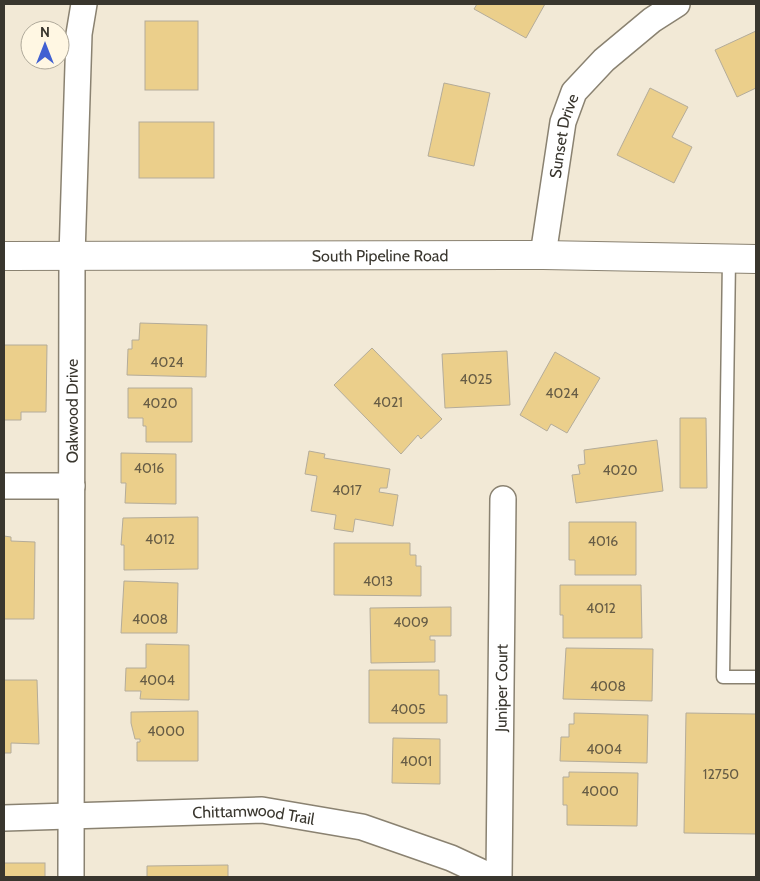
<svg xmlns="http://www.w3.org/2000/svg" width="760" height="881" font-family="Cabin,sans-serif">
  <rect width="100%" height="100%" fill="#f2e9d6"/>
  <g fill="#ebcf8b" stroke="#b4ac9a">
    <path d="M477,4H545L526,38L474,9Z"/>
    <rect x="145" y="21" width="53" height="69"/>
    <path d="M756,31V88L737,97L715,50Z"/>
    <path d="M444,83L490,93L474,166L428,156Z"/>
    <path d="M650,88L688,107L672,137L692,147L674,183L617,155Z"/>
    <rect x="139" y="122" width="75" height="56"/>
    <path d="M140,323L207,325L206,377L127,375L128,349H132V340H139Z"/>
    <path d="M4,345H47L46,412H21V420H4Z"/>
    <path d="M372,348L442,419L421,439L418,435L401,454L334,385Z"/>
    <path d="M507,351L510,405L445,408L442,354Z"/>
    <path d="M555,352L600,378L567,433L551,424L547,431L520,415Z"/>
    <path d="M128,388H192V442H146V426H143V418H128Z"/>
    <path d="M680,418H706L707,488H680Z"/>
    <path d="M657,440L663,491L576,503L572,475L580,474L578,465L585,464L584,450Z"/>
    <path d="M309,451L325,454L324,458L390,469L387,488H380L379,492L398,495L393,526L355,519L353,532L334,529L336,515L311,511L317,476L305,474Z"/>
    <path d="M121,453L176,454V504L125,503L126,483H121Z"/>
    <path d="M198,517V569L124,570V545H121L123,518Z"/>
    <path d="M569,522H636V575H575V560H569Z"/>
    <path d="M4,536L11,537V541L35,542L34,619H4Z"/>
    <path d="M334,543H410V555H416V566H421V596L334,595Z"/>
    <path d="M124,581L178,583L177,633H121Z"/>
    <path d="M560,585H641L642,638H563V615H560Z"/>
    <path d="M451,607V636H430V640H435V662L371,663L370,608Z"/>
    <path d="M146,644L189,645V700L140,699L141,691H125L126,668H146Z"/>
    <path d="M566,648L653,649L652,701L563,699Z"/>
    <path d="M369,670H439V695H447V723H369Z"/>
    <path d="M4,680H37L39,744L11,743V753H4Z"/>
    <path d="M198,711V761H137V742H140V739H135L131,723V712Z"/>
    <path d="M574,713L648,715L647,763L560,761L561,737H569V724H574Z"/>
    <path d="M686,713L756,714V834L684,833Z"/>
    <path d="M393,738L440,739V784L392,783Z"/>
    <path d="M569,772L638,773L637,826L567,825V805H563V777H569Z"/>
    <rect x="4" y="863" width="41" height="14"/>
    <path d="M228,865V877H147V866Z"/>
  </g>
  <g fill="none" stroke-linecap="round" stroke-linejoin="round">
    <defs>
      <path id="lane" d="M729,259L723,677H756"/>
      <g id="street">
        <path id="s1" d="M543,255L563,122L574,92L604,60L652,20L677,4"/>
        <path d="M4,486H72"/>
        <path id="s2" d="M4,818L262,810L362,827L451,858L492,877"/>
        <path id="s3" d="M71,877L72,256L79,34L84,4"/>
        <path id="s4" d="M499,877L503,499"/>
      </g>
      <g id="secondary">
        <path id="s5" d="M4,256L543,255L756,259"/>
      </g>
    </defs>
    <use href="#lane" stroke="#8a8271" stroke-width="15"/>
    <use href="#street" stroke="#8a8271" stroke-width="28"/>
    <use href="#secondary" stroke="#8a8271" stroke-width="30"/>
    <use href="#lane" stroke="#fff" stroke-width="12"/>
    <use href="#street" stroke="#fff" stroke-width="25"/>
    <use href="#secondary" stroke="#fff" stroke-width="28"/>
  </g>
  <g text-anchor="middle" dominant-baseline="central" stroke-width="4" stroke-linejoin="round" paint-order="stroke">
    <g font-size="14" fill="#665c45">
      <text x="167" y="362">4024</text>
      <text x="476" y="379">4025</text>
      <text x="562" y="393">4024</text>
      <text x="388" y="402">4021</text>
      <text x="160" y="403">4020</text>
      <text x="149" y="468">4016</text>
      <text x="620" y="470">4020</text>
      <text x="347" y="490">4017</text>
      <text x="160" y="539">4012</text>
      <text x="603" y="541">4016</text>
      <text x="378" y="581">4013</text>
      <text x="601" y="608">4012</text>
      <text x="150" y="619">4008</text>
      <text x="411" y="622">4009</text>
      <text x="157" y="680">4004</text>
      <text x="608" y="686">4008</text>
      <text x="408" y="709">4005</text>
      <text x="166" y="731">4000</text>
      <text x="604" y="749">4004</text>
      <text x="416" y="761">4001</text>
      <text x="721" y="774">12750</text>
      <text x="600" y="791">4000</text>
    </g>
    <g font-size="16" fill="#39362e" stroke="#fff7e3">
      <text stroke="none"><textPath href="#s1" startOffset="121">Sunset Drive</textPath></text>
      <text stroke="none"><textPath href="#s5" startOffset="376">South Pipeline Road</textPath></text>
      <text stroke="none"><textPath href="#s3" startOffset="466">Oakwood Drive</textPath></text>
      <text stroke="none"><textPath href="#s4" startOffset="189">Juniper Court</textPath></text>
      <text stroke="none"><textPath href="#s2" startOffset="250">Chittamwood Trail</textPath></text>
    </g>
  </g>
  <rect width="760" height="881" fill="none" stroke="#39362e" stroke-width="10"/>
  <g transform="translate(45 45)"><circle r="24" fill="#fff7e3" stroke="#b0aa9b"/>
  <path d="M0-4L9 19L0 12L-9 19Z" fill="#4060d2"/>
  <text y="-8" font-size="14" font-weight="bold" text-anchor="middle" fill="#39362e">N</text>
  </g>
</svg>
